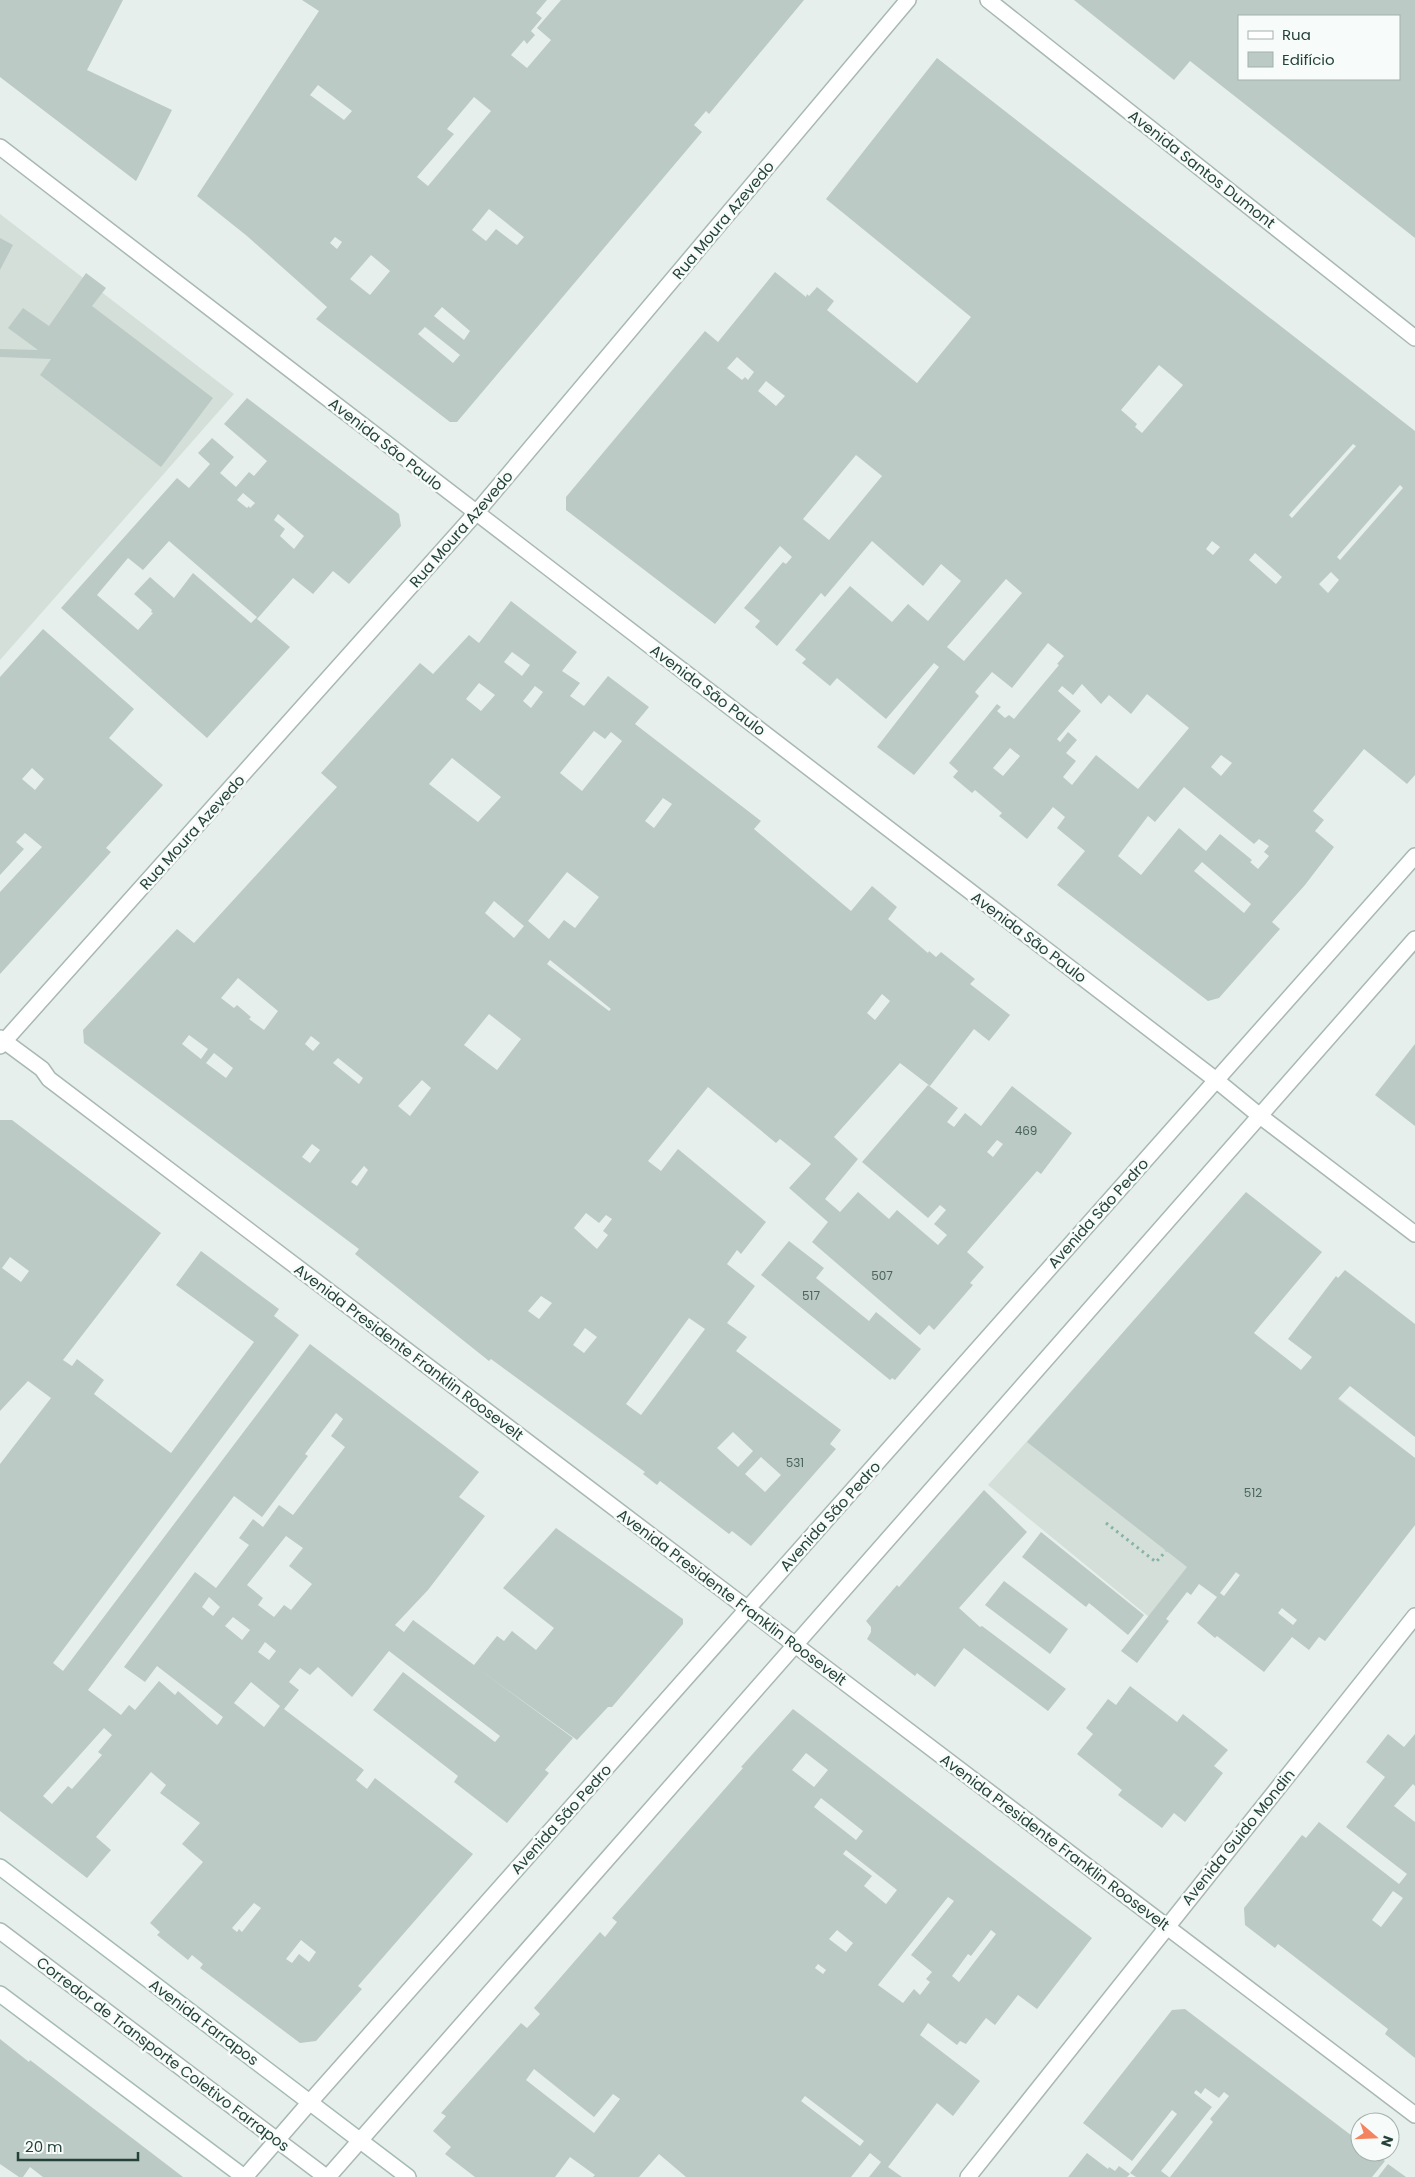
<svg xmlns="http://www.w3.org/2000/svg" width="1415" height="2177" font-family="Poppins,sans-serif">
  <rect width="100%" height="100%" fill="#e6efeb"/>
  <g fill="#d4dfda">
    <path d="M0,214L234,394L0,660Z"/>
    <path d="M1144,1309L1327,1389L1415,1458V1525L1325,1641L1203,1547L1149,1617L988,1485Z"/>
  </g>
  <g fill="#bbcac4" fill-rule="evenodd">
    <path d="M0,0H123L87,70L172,110L136,181L0,77Z"/>
    <path d="M302,0H547L536,13L542,18L531,31L535,35L527,44L524,40L511,55L527,68L551,40L537,28L561,0H804L709,114L706,111L694,125L702,132L457,422H450L316,319L327,307L247,236L197,196L319,11ZM318,85L352,111L344,120L310,95ZM474,97L491,111L428,186L417,177L454,134L447,129ZM489,209L524,237L517,245L496,229L486,241L472,230ZM335,237L342,242L337,249L330,243ZM371,255L390,271L370,295L350,279ZM442,307L470,331L464,340L434,316ZM425,327L460,355L453,363L418,334Z"/>
    <path d="M1074,0H1415V238L1190,61L1174,80ZM1239,16H1399V79H1239Z"/>
    <path d="M937,58L1415,431V775L1407,784L1364,749L1313,811L1324,820L1315,831L1334,847L1305,885L1272,922L1280,929L1219,998L1208,1001L1057,885L1085,851L1057,828L1065,817L1053,807L1027,839L999,816L1002,813L975,790L972,793L953,777L958,771L949,763L997,704L1001,707L997,711L1005,718L1009,715L1014,719L1059,665L1057,664L1064,656L1048,643L1012,688L992,672L975,692L979,696L914,775L877,747L939,667L934,663L886,719L837,678L830,686L802,663L806,659L795,650L850,586L892,622L908,604L928,621L961,581L941,564L923,586L872,541L825,597L821,593L777,646L755,627L760,621L744,608L783,562L786,564L792,557L780,546L715,624L566,510V497L705,331L718,342L775,272L806,297L807,294L809,296L817,287L834,301L827,310L917,383L971,317L826,199ZM737,357L754,372L748,380L745,377L742,380L727,368ZM1159,365L1183,385L1142,433L1135,427L1137,424L1121,410ZM766,381L785,396L776,406L758,391ZM1353,444L1356,446L1292,518L1289,515ZM856,455L882,476L829,540L803,519ZM1400,485L1403,488L1340,560L1337,557ZM1212,541L1220,547L1213,555L1206,549ZM1255,553L1282,577L1276,584L1249,560ZM1331,572L1339,580L1328,593L1319,584ZM1006,579L1022,593L964,661L947,647ZM1082,684L1101,704L1109,695L1131,714L1147,694L1189,728L1138,789L1096,755L1072,785L1063,777L1076,761L1066,753L1077,740L1068,732L1060,742L1057,739L1081,711L1058,691L1062,686L1073,695ZM1010,748L1020,756L1003,776L993,768ZM1221,755L1232,763L1221,776L1211,767ZM1184,787L1254,844L1259,839L1269,846L1264,852L1269,856L1258,869L1250,862L1252,860L1220,834L1206,851L1179,828L1141,875L1118,856L1148,816L1155,822ZM1202,862L1251,904L1244,913L1194,871Z"/>
    <path d="M0,238L13,245L0,270Z"/>
    <path d="M86,273L106,288L92,306L213,398L161,467L40,375L51,359L0,357V349L38,350L8,328L23,308L49,326Z"/>
    <path d="M247,398L399,514L401,526L349,584L333,571L313,594L293,578L257,619L290,647L207,738L61,608L177,478L189,488L210,464L198,453L212,438L234,457L220,473L236,487L249,472L254,476L267,461L224,424ZM243,493L255,503L250,508L249,506L247,508L237,500ZM278,514L304,536L294,549L280,536L285,529L274,520ZM169,541L257,617L251,623L193,573L174,598L150,577L134,594L152,610L151,612L153,613L138,630L97,595L128,558L143,570Z"/>
    <path d="M511,601L577,652L562,671L580,683L570,696L584,706L608,676L649,707L635,724L761,821L754,829L851,911L872,886L897,907L888,919L928,953L929,951L936,957L941,952L975,979L970,984L1010,1015L989,1041L974,1029L930,1086L900,1063L834,1137L858,1159L825,1199L840,1212L858,1192L889,1219L897,1210L938,1245L947,1235L934,1224L946,1210L940,1205L928,1218L862,1162L928,1085L958,1108L947,1122L954,1127L965,1113L981,1126L1012,1086L1072,1133L1041,1174L1037,1171L967,1252L984,1267L970,1283L973,1285L934,1330L929,1325L920,1335L812,1242L828,1222L789,1188L811,1164L780,1139L776,1143L708,1087L648,1161L661,1171L678,1149L766,1222L741,1254L737,1250L727,1264L755,1286L727,1323L747,1337L736,1351L841,1430L830,1444L836,1449L751,1546L732,1531L729,1534L660,1481L657,1485L643,1474L645,1472L600,1439L491,1359L489,1361L355,1254L359,1249L84,1043L83,1030L177,929L194,943L337,787L321,773L420,663L433,674L469,635L479,643ZM512,652L530,665L522,676L504,662ZM479,683L495,695L481,711L466,699ZM535,686L543,692L531,708L523,701ZM594,731L605,739L611,732L622,741L582,791L560,773ZM452,758L501,797L478,822L429,784ZM663,798L672,804L654,828L645,821ZM567,872L599,897L575,928L564,920L549,939L528,921ZM494,901L524,926L514,938L485,913ZM550,960L611,1009L609,1011L547,964ZM238,978L278,1011L264,1030L249,1019L251,1017L237,1005L234,1008L221,998ZM882,994L890,1001L875,1020L867,1013ZM489,1014L521,1039L497,1070L464,1045ZM189,1035L208,1049L201,1059L182,1044ZM311,1036L320,1043L313,1051L305,1044ZM214,1053L233,1068L226,1078L206,1063ZM338,1058L363,1078L359,1084L333,1063ZM422,1080L431,1088L410,1116L398,1106ZM997,1140L1003,1144L993,1157L987,1152ZM312,1144L320,1150L310,1163L302,1157ZM364,1166L368,1170L357,1186L351,1182ZM586,1213L599,1223L606,1215L612,1219L603,1231L608,1235L597,1249L574,1228ZM541,1296L552,1303L539,1319L528,1311ZM689,1318L705,1329L641,1415L626,1404ZM585,1328L597,1337L584,1353L573,1345ZM733,1432L753,1451L738,1467L717,1448ZM761,1457L781,1475L765,1492L745,1474Z"/>
    <path d="M43,629L134,709L109,738L163,785L106,848L111,852L0,974V892L42,847L25,833L16,842L24,849L0,875V677ZM32,768L44,779L35,790L22,779Z"/>
    <path d="M1415,1044V1126L1375,1095Z"/>
    <path d="M0,1120H12L161,1233L63,1360L72,1366L77,1359L104,1380L94,1394L171,1453L254,1342L176,1285L201,1251L279,1309L274,1316L299,1335L53,1663L63,1671L310,1344L479,1472L459,1497L485,1516L428,1590L395,1625L404,1632L413,1620L474,1665L497,1636L504,1641L512,1631L536,1650L554,1628L503,1588L556,1528L683,1619V1624L612,1707H608L577,1740L477,1668L573,1738L545,1770L549,1773L507,1823L454,1782L458,1776L373,1710L403,1672L495,1742L500,1736L389,1651L352,1697L318,1667L310,1675L300,1668L289,1682L299,1690L284,1709L364,1770L356,1780L367,1789L375,1778L473,1854L358,1986L362,1989L316,2041L300,2043L200,1968L203,1964L192,1955L188,1960L157,1935L160,1932L150,1923L203,1862L182,1844L200,1823L160,1793L166,1785L151,1772L96,1837L111,1850L87,1878L0,1811V1464L51,1398L28,1381L0,1411ZM10,1257L29,1271L21,1282L2,1268ZM336,1413L343,1419L331,1436L345,1447L293,1515L279,1505L263,1527L253,1519L239,1538L249,1545L216,1588L195,1572L124,1667L145,1682L157,1666L223,1717L219,1723L217,1725L178,1691L175,1695L159,1681L135,1710L129,1705L121,1715L88,1690L234,1496L262,1517L308,1456L305,1454ZM286,1536L303,1548L289,1566L312,1584L291,1610L284,1605L274,1617L258,1605L263,1598L247,1585ZM209,1597L220,1607L213,1616L202,1607ZM233,1617L250,1630L242,1640L225,1626ZM265,1642L276,1651L269,1660L258,1652ZM251,1682L280,1706L264,1727L234,1703ZM104,1728L112,1735L98,1752L102,1755L72,1789L68,1786L52,1804L43,1796ZM254,1903L261,1908L242,1932L239,1929L237,1932L232,1928ZM301,1940L316,1952L309,1962L299,1954L292,1963L286,1959Z"/>
    <path d="M1246,1192L1322,1252L1254,1333L1301,1370L1312,1357L1288,1339L1336,1276L1338,1278L1345,1270L1415,1324V1437L1350,1386L1338,1399L1415,1458V1525L1325,1641L1319,1637L1309,1650L1292,1637L1264,1672L1217,1636L1215,1638L1197,1623L1217,1597L1199,1584L1191,1595L1187,1592L1166,1619L1169,1621L1137,1663L1121,1651L1187,1567L1027,1442ZM1236,1572L1240,1575L1224,1596L1220,1593ZM1282,1608L1297,1620L1293,1625L1278,1613Z"/>
    <path d="M789,1241L824,1268L816,1278L869,1321L876,1312L921,1349L895,1380L892,1378L890,1380L761,1275Z"/>
    <path d="M984,1490L1027,1532L959,1608L980,1627L982,1626L1066,1689L1048,1711L964,1648L935,1687L917,1673L915,1676L867,1639L871,1632V1627L866,1621L897,1585L899,1587Z"/>
    <path d="M1041,1532L1144,1615L1128,1635L1089,1603L1086,1607L1022,1557Z"/>
    <path d="M1004,1581L1068,1629L1050,1654L985,1605Z"/>
    <path d="M1130,1686L1177,1722L1183,1714L1228,1750L1214,1766L1223,1773L1185,1822L1174,1813L1162,1828L1118,1795L1122,1790L1077,1754L1093,1734L1086,1728L1108,1699L1116,1705Z"/>
    <path d="M793,1709L1092,1938L1037,2009L1018,1995L995,2025L986,2018L966,2044L960,2041L957,2045L928,2023L920,2035L980,2081L953,2116L937,2103L888,2167L902,2177H869L881,2162L870,2153L851,2177H686L659,2154L639,2177H593L595,2175L570,2157L555,2177H475L445,2154L451,2147L433,2131L446,2116L441,2113L521,2023L527,2028L540,2014L534,2008L600,1932L605,1937L617,1922L612,1918L743,1768L741,1767ZM806,1753L828,1770L814,1787L792,1770ZM821,1798L863,1831L856,1840L814,1807ZM846,1850L897,1890L886,1904L864,1886L872,1876L843,1854ZM948,1897L954,1901L911,1955L932,1972L926,1979L930,1982L920,1995L914,1989L903,2003L878,1985ZM837,1930L853,1943L846,1952L829,1939ZM991,1930L996,1934L959,1982L952,1976L968,1954L971,1956ZM818,1964L826,1970L823,1974L815,1968ZM534,2069L594,2117L613,2094L620,2099L594,2133L526,2080ZM805,2096L864,2141L860,2146L801,2101Z"/>
    <path d="M1388,1734L1404,1747L1415,1734V1786L1413,1784L1394,1806L1415,1822V2058L1385,2034L1388,2029L1278,1944L1275,1948L1245,1925L1244,1908L1302,1835L1306,1838L1319,1822L1399,1884L1407,1874L1346,1827L1385,1777L1366,1762ZM1393,1891L1403,1898L1381,1927L1372,1920Z"/>
    <path d="M1185,2009L1360,2142V2152H1373L1385,2161L1372,2177H1170L1213,2122L1210,2119L1229,2096L1224,2092L1219,2098L1205,2088L1201,2094L1196,2090L1194,2093L1212,2107L1161,2171L1169,2177H1136L1130,2173L1177,2114L1172,2110L1132,2161L1083,2123L1172,2010Z"/>
    <path d="M0,2039L29,2062L30,2060L183,2177H43L30,2167L23,2177H19L0,2164Z"/>
    <path d="M1087,2153L1108,2169L1109,2167L1115,2171L1119,2166L1130,2174L1127,2177H1068Z"/>
    <path d="M1388,2164L1406,2177H1378Z"/>
  </g>
  <g fill="none" stroke-linecap="round" stroke-linejoin="round">
    <defs>
      <path id="service" d="M0,1931L326,2177"/>
      <g id="minor">
        <path d="M0,1046L476,513L908,0"/>
        <path d="M1260,1116L1415,1234"/>
        <path d="M968,2177L1415,1616"/>
      </g>
      <g id="tertiary">
        <path d="M988,0L1415,338"/>
        <path d="M0,147L1216,1080L1260,1116"/>
        <path d="M0,1038L42,1069L49,1079L1415,2115"/>
        <path d="M245,2177L310,2102L1415,856"/>
        <path d="M328,2177L1415,939"/>
      </g>
      <g id="secondary">
        <path d="M0,1867L408,2177"/>
        <path d="M0,1994L244,2177"/>
      </g>
    </defs>
    <use href="#service" stroke="#a8b8b2" stroke-width="18"/>
    <use href="#minor" stroke="#a8b8b2" stroke-width="18"/>
    <use href="#tertiary" stroke="#a8b8b2" stroke-width="18"/>
    <use href="#secondary" stroke="#a4bbb3" stroke-width="18"/>
    <path stroke="#86b3a5" stroke-width="3" stroke-dasharray="2.5 4" stroke-linecap="butt" d="M1106,1523L1156,1562L1166,1551"/>
    <use href="#service" stroke="#fff" stroke-width="15"/>
    <use href="#minor" stroke="#fff" stroke-width="15"/>
    <use href="#tertiary" stroke="#fff" stroke-width="15"/>
    <use href="#secondary" stroke="#fff" stroke-width="15"/>
  </g>
  <g text-anchor="middle" dominant-baseline="central" stroke-width="5" stroke-linejoin="round" paint-order="stroke">
    <g font-size="12" fill="#4a645c">
      <text x="1026" y="1130">469</text>
      <text x="882" y="1275">507</text>
      <text x="811" y="1295">517</text>
      <text x="795" y="1462">531</text>
      <text x="1253" y="1492">512</text>
    </g>
    <g font-size="15" fill="#24423a" stroke="#f7fbf9">
      <text transform="translate(1202 169) rotate(38)">Avenida Santos Dumont</text>
      <text transform="translate(723 220) rotate(-50)">Rua Moura Azevedo</text>
      <text transform="translate(386 444) rotate(38)">Avenida São Paulo</text>
      <text transform="translate(461 529) rotate(-49)">Rua Moura Azevedo</text>
      <text transform="translate(708 690) rotate(37)">Avenida São Paulo</text>
      <text transform="translate(192 832) rotate(-48)">Rua Moura Azevedo</text>
      <text transform="translate(1029 937) rotate(37)">Avenida São Paulo</text>
      <text transform="translate(1098 1213) rotate(-48)">Avenida São Pedro</text>
      <text transform="translate(409 1352) rotate(37)">Avenida Presidente Franklin Roosevelt</text>
      <text transform="translate(830 1516) rotate(-48)">Avenida São Pedro</text>
      <text transform="translate(732 1597) rotate(37)">Avenida Presidente Franklin Roosevelt</text>
      <text transform="translate(561 1819) rotate(-48)">Avenida São Pedro</text>
      <text transform="translate(1238 1837) rotate(-51)">Avenida Guido Mondin</text>
      <text transform="translate(1055 1842) rotate(37)">Avenida Presidente Franklin Roosevelt</text>
      <text transform="translate(204 2022) rotate(37)">Avenida Farrapos</text>
      <text transform="translate(163 2054) rotate(37)">Corredor de Transporte Coletivo Farrapos</text>
    </g>
  </g>
  <rect x="1238" y="15" width="162" height="65" fill="#f7fbf9" stroke="#a3b1ad"/>
  <rect x="1248" y="31" width="25" height="8" fill="#ffffff" stroke="#a3b1ad"/>
  <text x="1282" y="40" font-size="15" fill="#24423a">Rua</text>
  <rect x="1248" y="52" width="25" height="15" fill="#bbcac4" stroke="#a3b1ad"/>
  <text x="1282" y="65" font-size="15" fill="#24423a">Edifício</text>
  <g transform="translate(1375 2137) rotate(109)"><circle r="24" fill="#f7fbf9" stroke="#a3b1ad"/>
  <path d="M0-4L9 19L0 12L-9 19Z" fill="#f4845f"/>
  <text y="-8" font-size="14" font-weight="bold" text-anchor="middle" fill="#24423a">N</text>
  </g>
  <path d="M18 2152v8h120v-8" fill="none" stroke="#24423a" stroke-width="2.5"/>
  <text x="25" y="2152" font-size="15" fill="#24423a" stroke="#f7fbf9" stroke-width="4" paint-order="stroke">20 m</text>
</svg>
